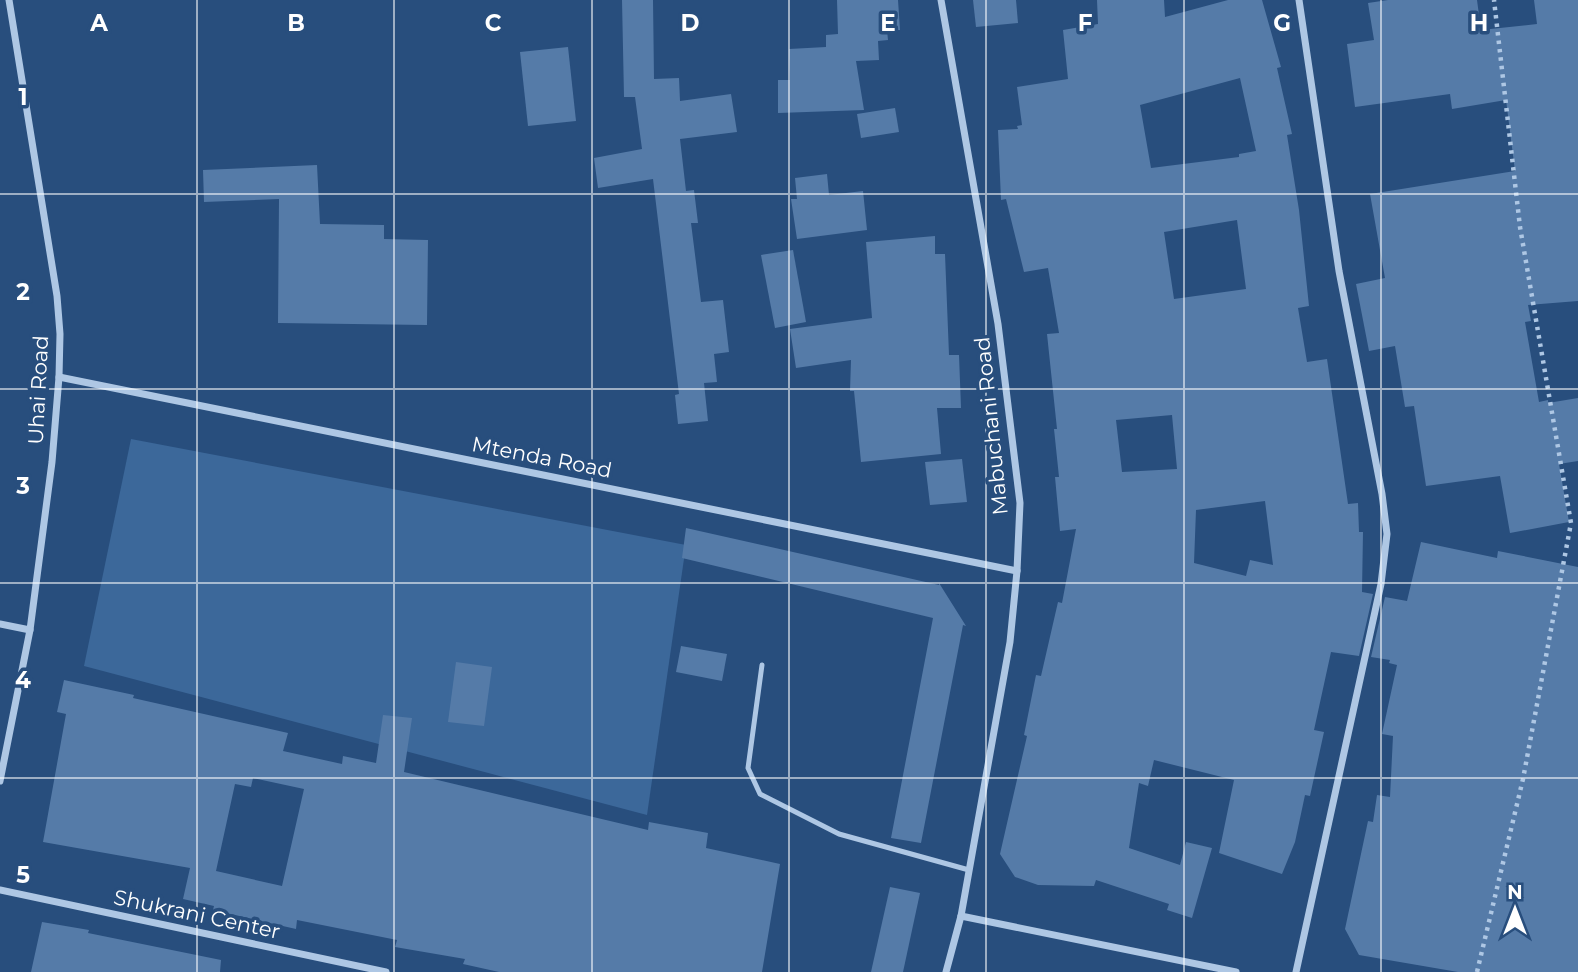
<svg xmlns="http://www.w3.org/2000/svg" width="1578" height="972" font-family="Montserrat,sans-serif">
  <rect width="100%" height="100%" fill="#284e7d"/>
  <path fill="#3c689a" d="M131,439L686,545L647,815L84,666Z"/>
  <g fill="#557ba8" fill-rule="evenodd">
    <path d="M622,0H653L654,79L679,78L680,101L731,94L737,132L680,139L686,191L694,190L698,223H691L701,302L723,300L729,352L714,354L717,382L704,383L708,421L678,424L675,395L679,394L653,179L598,188L594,158L642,149L635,97H624Z"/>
    <path d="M837,0H898L900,30H887L888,40L878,41L879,60L856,61L864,110L778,113V80H790L789,49L826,47V35L838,34Z"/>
    <path d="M973,0H1016L1018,23L976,27Z"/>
    <path d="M1097,0H1164L1165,17L1228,0H1262L1281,67L1277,68L1292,134L1287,135L1299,210L1309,306L1298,308L1307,362L1327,359L1348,504L1358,503L1359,532H1363L1362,592L1373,594L1359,656L1331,652L1314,730L1324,732L1310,796L1305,795L1295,842L1282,874L1219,853L1234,780L1154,760L1148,786L1139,783L1129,848L1180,865L1186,842L1212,848L1192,918L1167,910L1169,904L1096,880L1094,886L1038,885L1015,877L1000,854L1027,736L1024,735L1036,675L1041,676L1058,602L1062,603L1076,529L1060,531L1055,477H1059L1054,429H1057L1047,334L1059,333L1048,268L1024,272L1006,199L1001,200L998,130L1018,129L1017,126L1022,125L1017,87L1068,79L1063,30L1098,24ZM1240,78L1256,151L1239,154V157L1151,168L1140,105ZM1237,220L1246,289L1174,299L1164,232ZM1172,415L1177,469L1122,472L1116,420ZM1265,501L1273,565L1250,560L1246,576L1194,563L1196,510Z"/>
    <path d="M1388,0H1477L1481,30L1537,24L1534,0H1578V301L1528,305L1531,321L1525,322L1539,402L1548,400V403L1578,398V461L1559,464L1569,522L1510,533L1500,476L1426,486L1414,406L1405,407L1395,346L1369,351L1356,284L1385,278L1370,194L1515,171L1506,100L1452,109L1450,94L1355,107L1347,44L1374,40L1368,3Z"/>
    <path d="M568,47L576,121L528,126L520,52Z"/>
    <path d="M895,108L899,132L861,138L857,114Z"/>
    <path d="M317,165L320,224L384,225V239L428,240L427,325L278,323L279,199L204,202L203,170Z"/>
    <path d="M827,174L829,195L863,191L867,230L797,239L791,199H797L795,178Z"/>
    <path d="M935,236V254H945L949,355H959L961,408H937L941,454L861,462L854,391H850L851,360L796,368L790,329L872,318L866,242Z"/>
    <path d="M793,250L806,322L775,328L761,255Z"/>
    <path d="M962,459L967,502L930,505L925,462Z"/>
    <path d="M686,528L939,585V583L966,626L963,625L921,843L891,838L933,618L682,558Z"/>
    <path d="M1421,542L1497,558L1498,551L1578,567V972H1458L1359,955L1345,929L1368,821L1373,822L1377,795L1390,797L1393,736L1382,734L1397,665L1389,663L1390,660L1371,657L1385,597L1407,601Z"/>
    <path d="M681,646L727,654L722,681L676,672Z"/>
    <path d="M456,662L492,667L484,726L448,722Z"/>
    <path d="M64,680L134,695L133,698L288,733L283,751L342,764L343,756L376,763L383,715L412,718L404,772L648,830L649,822L708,833L706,848L780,864L762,972H499L463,964L465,959L395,947L397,940L297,920L296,929L213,910L214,906L183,899L190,868L43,842L66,714L57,712ZM253,778L304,789L282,886L216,871L235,784L251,787Z"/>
    <path d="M890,887L920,893L903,972H871Z"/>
    <path d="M42,922L89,930L88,933L221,960L220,972H31Z"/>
  </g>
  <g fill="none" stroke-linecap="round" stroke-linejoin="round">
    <path stroke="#aec7e4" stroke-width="4.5" stroke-dasharray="3.5 5" stroke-linecap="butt" d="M1477,972L1523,779L1571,523L1520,227L1494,0"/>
    <path stroke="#aec7e4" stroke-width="5" d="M762,665L748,768L760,794L839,834L969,870"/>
    <g stroke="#aec7e4" stroke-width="7">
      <path d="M941,0L998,324L1020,503L1017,571L1010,642L961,916L946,972"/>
      <path d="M59,377L1017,571"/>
      <path d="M0,624L30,630"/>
      <path d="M0,781L30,630L52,462L59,377L60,334L57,296L9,0"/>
      <path d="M0,890L386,972"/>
      <path d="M961,916L1236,972"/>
      <path d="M1296,972L1381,584L1387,534L1382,494L1339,271L1299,0"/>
    </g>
  </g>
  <path fill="none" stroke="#fff" stroke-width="2" stroke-opacity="0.55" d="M197,0V972M394,0V972M592,0V972M789,0V972M986,0V972M1184,0V972M1381,0V972M0,194H1578M0,389H1578M0,583H1578M0,778H1578"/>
  <g text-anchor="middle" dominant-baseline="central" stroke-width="7" stroke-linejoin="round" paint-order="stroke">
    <g font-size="21" fill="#fff" stroke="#284e7d">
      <text transform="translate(38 390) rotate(-87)">Uhai Road</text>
      <text transform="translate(991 426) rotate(-96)">Mabuchani Road</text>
      <text transform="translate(542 457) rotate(11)">Mtenda Road</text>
      <text transform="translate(197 914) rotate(12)">Shukrani Center</text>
    </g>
  </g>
  <g font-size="23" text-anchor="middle" font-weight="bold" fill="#fff" stroke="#284e7d" stroke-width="7" stroke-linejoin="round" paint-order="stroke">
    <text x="99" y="31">A</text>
    <text x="296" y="31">B</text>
    <text x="493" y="31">C</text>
    <text x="690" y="31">D</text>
    <text x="888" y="31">E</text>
    <text x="1085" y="31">F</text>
    <text x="1282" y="31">G</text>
    <text x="1479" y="31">H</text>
    <text x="23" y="105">1</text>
    <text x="23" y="300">2</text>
    <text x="23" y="494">3</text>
    <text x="23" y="688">4</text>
    <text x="23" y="883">5</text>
  </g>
  <g transform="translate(1515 909)" stroke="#284e7d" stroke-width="5" paint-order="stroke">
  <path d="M0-5L12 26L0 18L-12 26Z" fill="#ffffff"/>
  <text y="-10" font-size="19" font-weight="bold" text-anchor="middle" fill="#ffffff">N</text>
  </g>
</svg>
